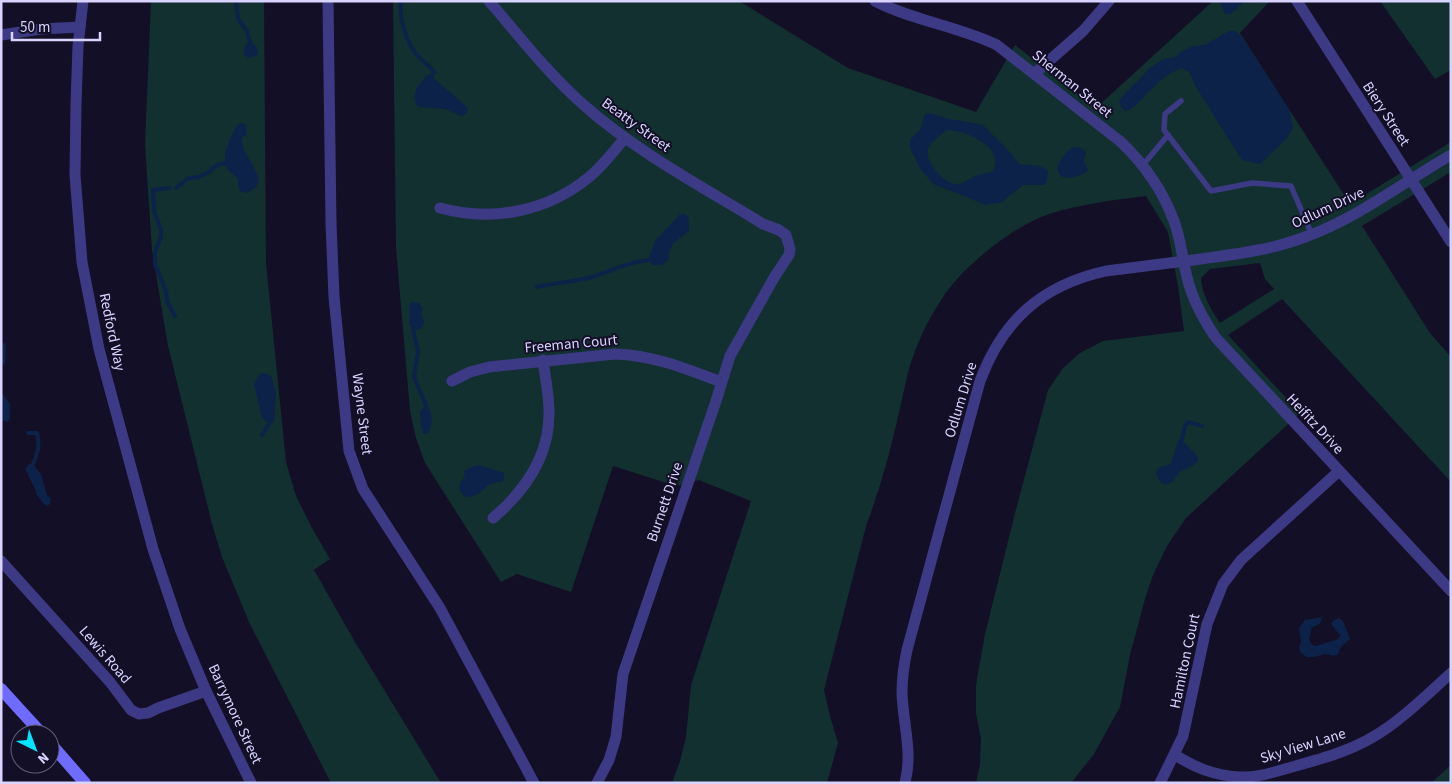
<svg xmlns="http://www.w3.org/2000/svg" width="1452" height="784" font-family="'Source Sans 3',sans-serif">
  <rect width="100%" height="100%" fill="#130f26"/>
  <g fill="#12302f" fill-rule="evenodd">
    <path d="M151,1H264L266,263L286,462L296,496L312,528L330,559L314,570L355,642L441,783H331L249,622L222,557L212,524L168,346L152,250L145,145Z"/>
    <path d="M393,1H739L848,68L976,112L1015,45L1096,108L1213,1H1270L1240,33L1350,204L1451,142V172L1362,226L1430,333L1451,357V482L1282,299L1228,335L1300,413L1186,518L1167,546L1153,575L1145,599L1130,655L1120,707L1094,754L1071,783H976L980,764L981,739L976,713V685L985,634L1015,513L1048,390L1063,368L1080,353L1103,341L1184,331L1178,286L1168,232L1146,196C1114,200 1081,204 1049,214C1014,226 966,264 945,294C929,317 915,346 908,373C904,389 901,405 897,421C889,456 879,492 866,526L824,690L830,716L838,743L827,783H672L680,761L686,737L691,685L751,501L699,480L676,486L613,466L571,592L517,574L501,582L425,463L416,438L410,411L396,248ZM1260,263L1265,279L1274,289L1220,323C1211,310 1202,295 1201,278L1210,269Z"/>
    <path d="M1380,1H1451V70L1435,79Z"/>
    <path d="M1451,765V783H1431Z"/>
  </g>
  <g fill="#0c2248" fill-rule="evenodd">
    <path d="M1219,1H1245L1231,14H1225Z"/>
    <path d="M1229,31H1235L1242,37L1289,109L1293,128L1285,140L1260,164L1242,160L1196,87L1189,72L1182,68C1169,72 1156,84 1146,94C1139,102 1136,108 1125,111L1121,107L1119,100L1151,67L1164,59L1175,57L1182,51L1193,46L1205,45Z"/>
    <path d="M250,42L257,47L258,54L253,57L248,58L244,54C244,48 244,44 250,42Z"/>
    <path d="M429,74L465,105L468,109L466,114L461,116L445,109L418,107C409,95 420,82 429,74Z"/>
    <path d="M931,113L945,118L983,125L1008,150L1019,164C1030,166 1039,163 1048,171L1047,182L1044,185H1023L1002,202L984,205L965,196L935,185L928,178L920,168L910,148V140L920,130L925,114ZM947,130C965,129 1008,149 992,172C987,173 982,174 977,175C969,178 964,185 955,184C943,182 924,161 928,149C931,142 941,135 947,130Z"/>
    <path d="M241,123L246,124L247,134L242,138C240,152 257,165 259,182L255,188L247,193L241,192L238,186V179C235,175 232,174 229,171C218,158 232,136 237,125Z"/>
    <path d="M1073,147C1080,148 1083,146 1086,154C1082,160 1085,164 1088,170C1084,176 1068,180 1061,176C1059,174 1058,172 1057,169C1058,162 1066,151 1073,147Z"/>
    <path d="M680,214H686L689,219V230C678,242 669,241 669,259L662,265H652L649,260L651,251L656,240Z"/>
    <path d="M411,302L419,303L423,309L421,313L424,321L423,326L419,330L413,329L409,324C411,317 408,308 411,302Z"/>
    <path d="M264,373L271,376L276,393L274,422L269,424L262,418L254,384L260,374Z"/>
    <path d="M1,392L10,404V419L8,422L1,420Z"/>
    <path d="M426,405C433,412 434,426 427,434H424C420,429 421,418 420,411Z"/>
    <path d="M1182,440L1198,457V461C1193,467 1186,468 1180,472C1177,475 1175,479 1172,482C1163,489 1157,479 1156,471L1160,467L1171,464L1178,441Z"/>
    <path d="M29,464H33L41,474L47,495L51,499L50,504L47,506L44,504L36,494V491L25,469Z"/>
    <path d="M480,465L504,473V479L502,482C485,480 484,498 465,497L460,491L459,485L465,476L464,471L473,466Z"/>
    <path d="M1322,617C1321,624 1319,625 1312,627L1309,639L1312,645L1316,646L1338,639L1340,635L1331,624L1334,620L1339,618L1343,621L1350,639L1341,647L1338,654L1334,656L1325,654L1314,657H1307L1301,653L1299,648L1301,641L1299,628L1305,620Z"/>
  </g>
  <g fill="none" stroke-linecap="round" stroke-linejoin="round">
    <g stroke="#0c2248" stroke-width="4">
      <path d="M236,1L238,19L247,31L250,42"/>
      <path d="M401,1C399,18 406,42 417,55C422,61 430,66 434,72L432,76"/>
      <path d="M169,188L153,190L154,211L161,230V237L155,252V264L166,291L167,301L175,316"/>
      <path d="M176,188L189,178L199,177L209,172L217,165L227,163"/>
      <path d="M537,287C554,283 571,282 588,278C610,272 626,262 649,260"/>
      <path d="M413,329L418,352L414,377L426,405"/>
      <path d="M3,363L4,345"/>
      <path d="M28,433H37C40,445 38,452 33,464"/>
      <path d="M262,435L269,424"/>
      <path d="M1182,440L1185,426L1188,422L1202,426"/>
    </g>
    <g stroke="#3d3a85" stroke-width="5.5">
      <path d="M1181,101L1165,114L1164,130L1211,191L1252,183L1291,186L1312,235"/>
      <path d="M1143,165L1168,135"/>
    </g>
    <g stroke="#3d3a85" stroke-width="11">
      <path d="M83,1L78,46L76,104L75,175L82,262L99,349L153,549L180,629L206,691L251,783"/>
      <path d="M328,1L331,223L334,297L349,451L363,489L440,608L534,783"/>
      <path d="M489,1C520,37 550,76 586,107C640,154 703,187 763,224L779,230L786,235L790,249L789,255L775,276L730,356L716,401L623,674L616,737L609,760L597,783"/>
      <path d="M875,1C914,21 958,26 997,45L1121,142C1144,164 1163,191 1174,221C1181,239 1182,258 1187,277C1192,299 1203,319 1216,338L1451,591"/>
      <path d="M1297,1L1451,242"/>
      <path d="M1,35L41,29L80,27"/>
      <path d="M1034,74L1083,31L1109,1"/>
      <path d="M440,208C492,222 546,212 588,178C602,167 613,152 625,138"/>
      <path d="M452,381L470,372L489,367L615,354C653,355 687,369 721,382"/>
      <path d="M493,518C526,490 550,455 549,411C549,394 545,377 543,360"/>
      <path d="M1,561L110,682L131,710L139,714L148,713L158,708L206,691"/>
      <path d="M1175,755C1196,768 1213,775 1239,777C1257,778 1274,772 1292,767C1325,758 1358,749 1387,728C1410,712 1430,692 1451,673"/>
      <path d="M905,783C913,752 903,724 902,693C902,678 904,664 907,650L980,381C1003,320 1042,285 1106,271C1138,267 1169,263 1201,259C1236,254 1271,250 1305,237C1358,218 1402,183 1451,155"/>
      <path d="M1160,783L1183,736L1207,624L1223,584L1241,560L1339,471"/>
    </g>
    <g stroke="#6f6bff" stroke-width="12">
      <path d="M1,689L42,734"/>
      <path d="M50,743L85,783"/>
    </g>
  </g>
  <g text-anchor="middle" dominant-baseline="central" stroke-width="4" stroke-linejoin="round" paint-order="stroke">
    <g font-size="15" fill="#d9d4ff" stroke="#130f26">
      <text transform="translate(1072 84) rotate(39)">Sherman Street</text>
      <text transform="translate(1386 114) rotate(57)">Biery Street</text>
      <text transform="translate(636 125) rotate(36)">Beatty Street</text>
      <text transform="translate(1328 208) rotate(-25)">Odlum Drive</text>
      <text transform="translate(112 332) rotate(78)">Redford Way</text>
      <text transform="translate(571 344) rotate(-5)">Freeman Court</text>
      <text transform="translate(961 400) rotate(-73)">Odlum Drive</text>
      <text transform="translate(362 414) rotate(83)">Wayne Street</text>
      <text transform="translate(1315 424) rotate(47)">Heifitz Drive</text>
      <text transform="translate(665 502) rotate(-71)">Burnett Drive</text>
      <text transform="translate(105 655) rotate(49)">Lewis Road</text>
      <text transform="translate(1185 661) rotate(-78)">Hamilton Court</text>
      <text transform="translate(235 714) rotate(65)">Barrymore Street</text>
      <text transform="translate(1303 746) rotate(-17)">Sky View Lane</text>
    </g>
  </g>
  <rect width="1452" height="784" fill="none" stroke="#d9d4ff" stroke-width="5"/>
  <g transform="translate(35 749) rotate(138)"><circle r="24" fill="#130f26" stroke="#625e7d"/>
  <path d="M0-4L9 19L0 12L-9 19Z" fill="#00e5ff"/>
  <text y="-8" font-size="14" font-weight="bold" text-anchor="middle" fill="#d9d4ff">N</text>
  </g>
  <path d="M12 32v8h88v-8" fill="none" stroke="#d9d4ff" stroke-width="2.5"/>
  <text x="20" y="32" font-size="15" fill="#d9d4ff" stroke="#130f26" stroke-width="4" paint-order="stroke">50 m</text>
</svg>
